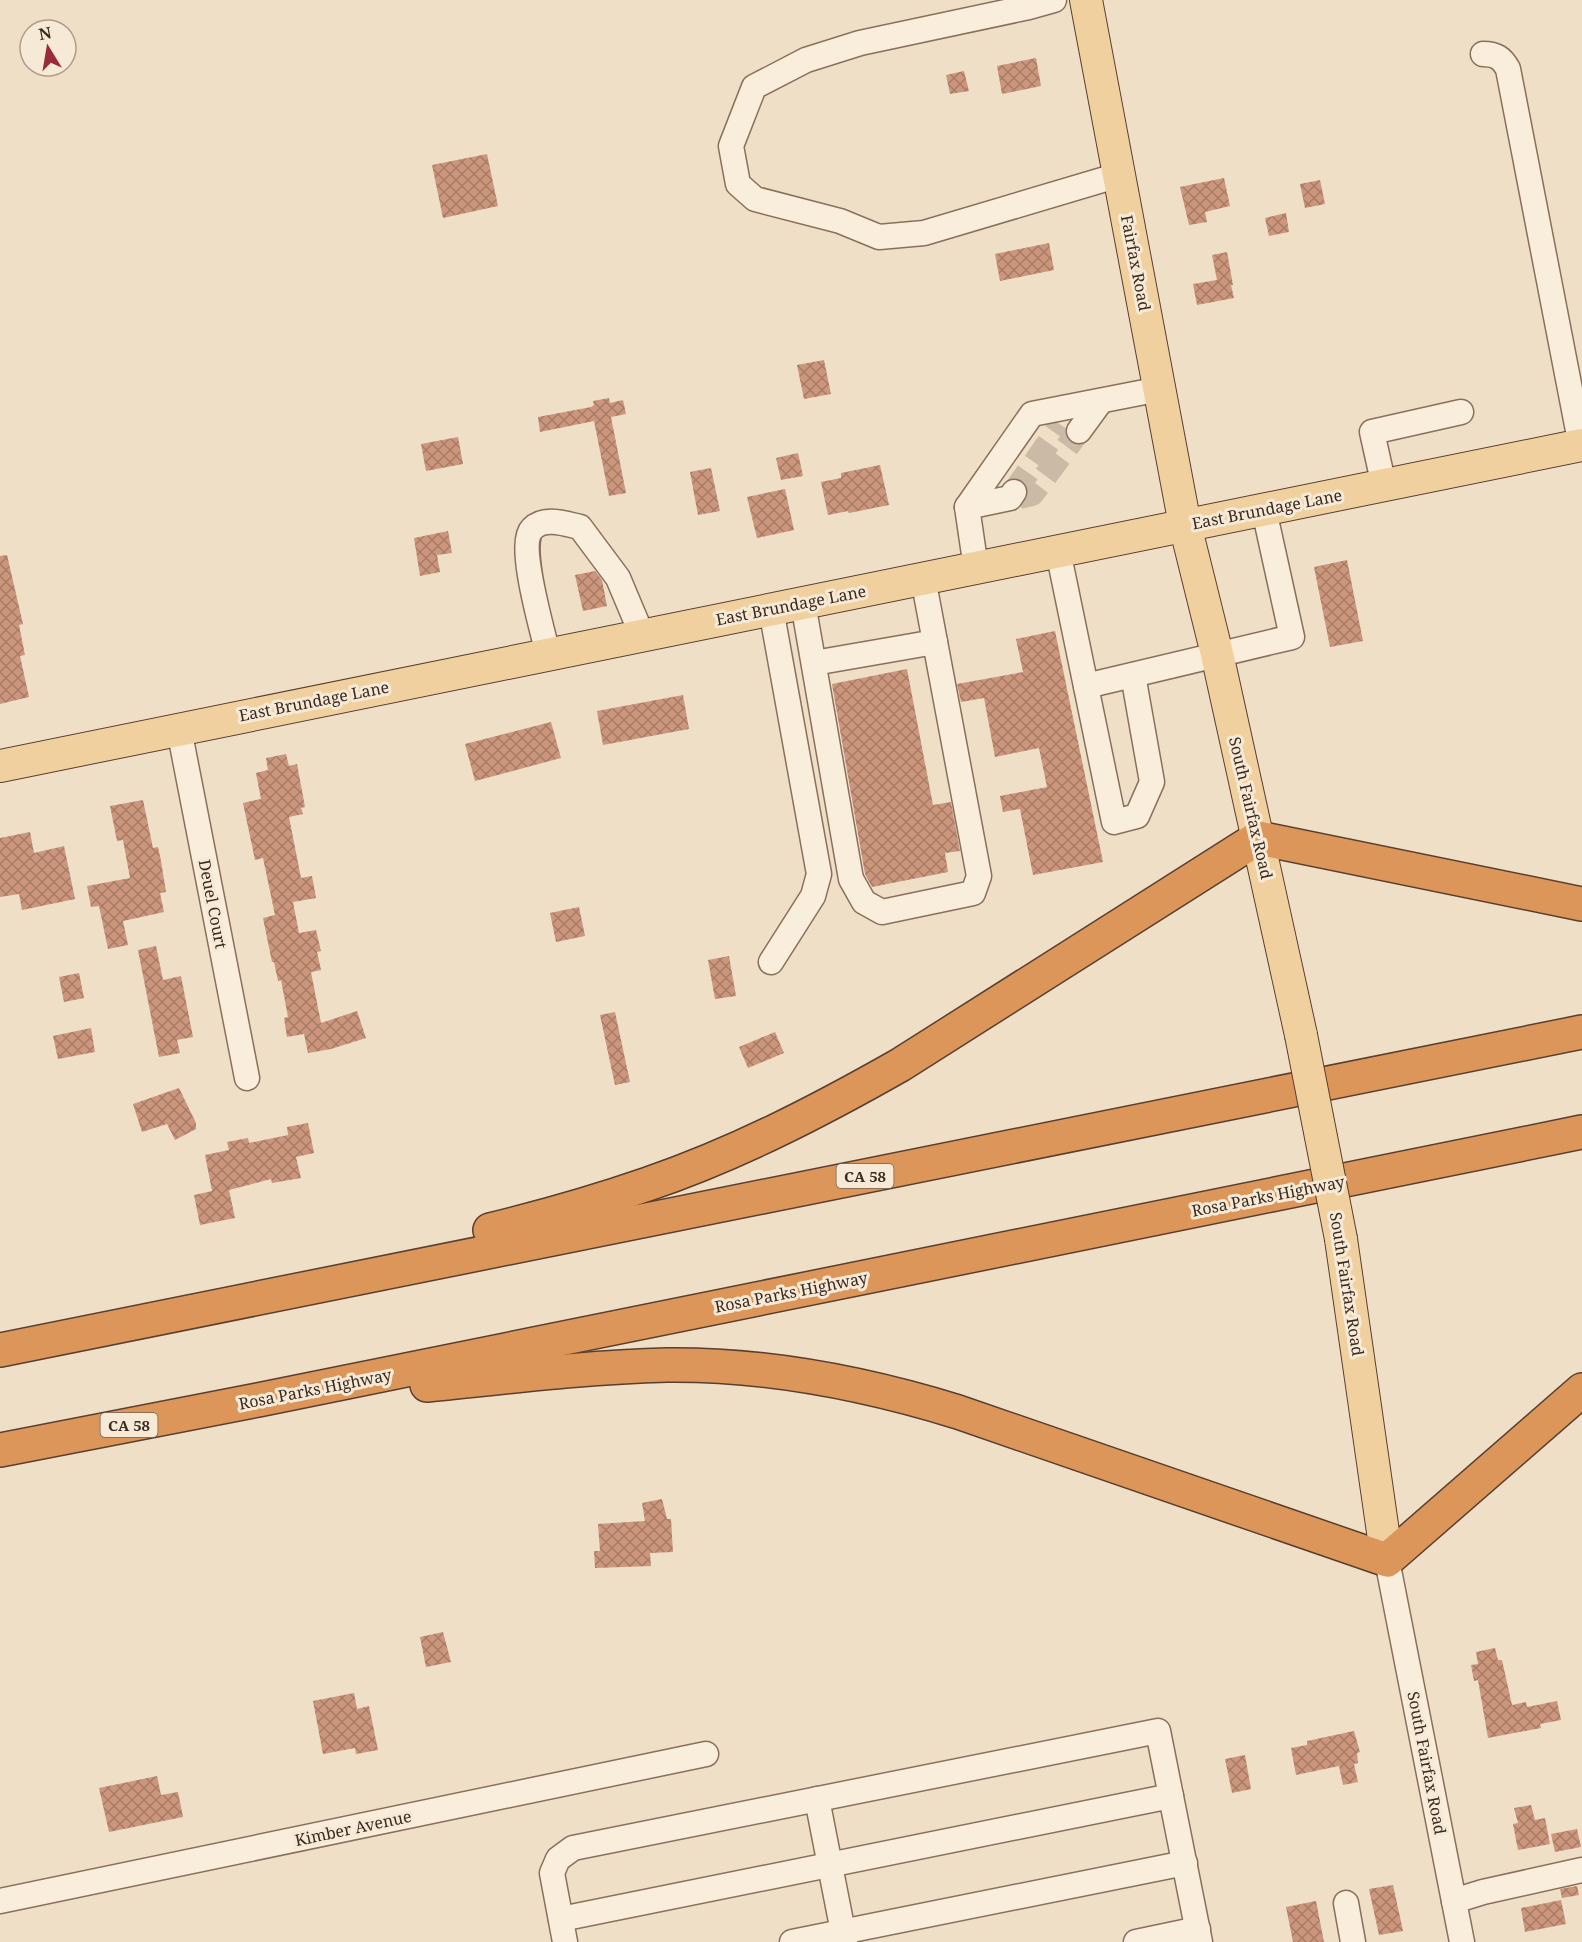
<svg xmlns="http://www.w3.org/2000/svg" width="1582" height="1942" font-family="'Noto Serif',serif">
  <defs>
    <pattern id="building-cross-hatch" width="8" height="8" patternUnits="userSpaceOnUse" patternTransform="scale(1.5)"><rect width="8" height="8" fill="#cc967d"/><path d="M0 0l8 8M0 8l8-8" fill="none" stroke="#a77b66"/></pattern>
  </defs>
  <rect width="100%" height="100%" fill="#efdfc7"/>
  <g fill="url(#building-cross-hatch)">
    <path d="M1036,58L1041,86L1002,94L997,66Z"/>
    <path d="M964,71L969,91L950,94L946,75Z"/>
    <path d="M487,154L498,206L443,218L432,165Z"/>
    <path d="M1224,178L1230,206L1205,212L1207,222L1189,225L1180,187Z"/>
    <path d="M1320,180L1325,204L1305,208L1300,184Z"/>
    <path d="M1286,213L1289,232L1269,236L1265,218Z"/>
    <path d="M1049,243L1054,270L1000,281L995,254Z"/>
    <path d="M1227,252L1233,285H1231L1234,298L1197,305L1193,284L1217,280L1212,255Z"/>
    <path d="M824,360L831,394L804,399L797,365Z"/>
    <path d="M609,398L610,403L623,400L626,414L611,417L626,493L609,496L594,421L540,432L538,417L591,407L594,405L593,401Z"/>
    <path d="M458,437L463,464L426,471L421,444Z"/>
    <path d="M798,453L803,476L781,480L776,458Z"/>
    <path d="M880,465L889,505L849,513L848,511L828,515L821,482L841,478V473Z"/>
    <path d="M711,468L720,511L698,515L690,472Z"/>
    <path d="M785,489L794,530L757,538L747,497Z"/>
    <path d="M448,531L452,553L437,555L440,572L420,576L414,538Z"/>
    <path d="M7,555L23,624L19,625L25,655L20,656L29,697L0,704V556Z"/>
    <path d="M1347,560L1363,641L1330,647L1314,567Z"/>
    <path d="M595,571L602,580L607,606L583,611L575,575Z"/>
    <path d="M1055,631L1103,862L1033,875L1020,809L1003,812L1000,796L1047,787L1039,748L995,757L984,698L961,702L957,684L1023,672L1016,639Z"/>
    <path d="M907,669L933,805L951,802L960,851L945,853L948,872L872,887L865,874L832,684Z"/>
    <path d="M683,695L689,729L603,745L597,711Z"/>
    <path d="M551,722L561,758L475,781L465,744Z"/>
    <path d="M286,754L289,766L297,764L305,807L301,808L303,814L289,817L301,878L312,876L316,898L293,902L299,933L316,930L321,951L317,952L321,970L311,972L321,1023L357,1011L366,1038L331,1049L308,1053L304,1034L287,1037L284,1018L288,1017L281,980L278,981L274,962H272L263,918L275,915L263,858L255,860L243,803L261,799L256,773L268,770L266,758Z"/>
    <path d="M143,800L153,848L158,847L161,861L166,892L160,893L164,912L123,921L128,945L108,949L99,906L91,907L87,886L130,878L123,840L117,841L110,806Z"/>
    <path d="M30,832L34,853L64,846L75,899L22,910L19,894L0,897V838Z"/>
    <path d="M579,907L585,936L556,942L550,913Z"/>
    <path d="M156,946L163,980L181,976L193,1037L177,1040L180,1053L159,1057L138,950Z"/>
    <path d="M729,956L736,996L715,999L708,960Z"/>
    <path d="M79,973L84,998L64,1002L59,977Z"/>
    <path d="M615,1012L630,1082L615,1085L600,1015Z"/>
    <path d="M91,1028L95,1052L58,1059L53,1036Z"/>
    <path d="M775,1032L784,1053L748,1068L739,1047Z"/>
    <path d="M179,1088L196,1123V1129L175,1140L167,1124L142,1132L133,1104Z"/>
    <path d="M308,1123L314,1153L296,1157L301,1178L272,1183L271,1179L229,1190L235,1218L200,1225L194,1195L212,1191L205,1155L229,1150L227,1142L248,1138L249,1143L288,1135L287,1127Z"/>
    <path d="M662,1499L667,1519H671L673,1552L650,1553L651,1566L595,1568L594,1551H600L598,1524L645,1521L642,1503Z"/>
    <path d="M443,1632L451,1662L426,1667L420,1637Z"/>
    <path d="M1495,1648L1498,1660H1502L1512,1705L1526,1702L1527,1707L1557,1701L1561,1720L1540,1724L1541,1728L1488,1738L1478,1680L1474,1681L1471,1665L1478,1664L1476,1652Z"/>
    <path d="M354,1693L357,1709L369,1706L378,1750L356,1754L355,1748L323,1754L313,1701Z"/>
    <path d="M1354,1731L1360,1752L1357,1753L1358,1763L1354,1764L1358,1782L1343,1785L1339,1766L1296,1775L1291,1748L1307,1745V1741Z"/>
    <path d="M1245,1755L1251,1789L1232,1793L1225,1759Z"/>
    <path d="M157,1776L161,1795L178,1792L183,1817L109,1832L99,1788Z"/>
    <path d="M1531,1805L1535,1820L1545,1818L1550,1844L1518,1850L1513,1824L1518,1823L1514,1808Z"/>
    <path d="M1577,1829L1581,1847L1555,1852L1551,1834Z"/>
    <path d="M1393,1885L1403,1931L1379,1935L1369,1889Z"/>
    <path d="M1577,1886L1579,1895L1562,1898L1560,1889Z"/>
    <path d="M1561,1900L1566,1924L1525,1932L1521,1908Z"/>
    <path d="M1316,1901L1324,1942H1293L1286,1907Z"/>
  </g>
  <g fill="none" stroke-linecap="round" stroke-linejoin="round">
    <g stroke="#cbbba6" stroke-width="24" stroke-dasharray="24 12" stroke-linecap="butt">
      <path d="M1014,492L1061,425"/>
      <path d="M1019,497L1032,494L1079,431"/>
    </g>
    <defs>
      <g id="minor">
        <path d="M1054,0L1029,7L860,43L806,60L754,87L731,146L738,184L755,199L840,221L879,237L924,233L1119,175"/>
        <path d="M1483,54C1496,54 1502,58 1508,69L1581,446"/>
        <path d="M1079,431L1101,401"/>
        <path d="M1384,486L1372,432L1461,412"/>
        <path d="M967,507L1010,498L1014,492"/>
        <path d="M1058,551L1114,822L1137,816L1152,782L1133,675"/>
        <path d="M976,568L967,507L1032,414L1160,389"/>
        <path d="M803,603L851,879L864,902L882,912L973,893L979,876L923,578"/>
        <path d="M548,654C543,632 517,545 532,529C544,516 566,524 580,527L618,578L642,635"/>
        <path d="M814,663L935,642"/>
        <path d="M1086,686L1292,637L1264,510"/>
        <path d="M179,729L247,1078"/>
        <path d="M771,962L813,896L819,874L771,609"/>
        <path d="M1387,1560L1462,1942"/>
        <path d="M817,1799L845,1942"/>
        <path d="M0,1901L706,1754"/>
        <path d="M1454,1901L1483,1892L1582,1870"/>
        <path d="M1346,1903L1353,1942"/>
        <path d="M561,1919L1171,1796"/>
        <path d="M565,1942L552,1873L558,1859L573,1848L1158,1731L1200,1942"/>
        <path d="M792,1942L1185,1863"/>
        <path d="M1136,1942L1198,1929"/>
      </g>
      <g id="major">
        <path d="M1086,0L1185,525L1217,654L1301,1035"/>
        <path d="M0,766L1582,445"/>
        <path d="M1341,1239L1387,1560"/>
      </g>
      <g id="highway">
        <path d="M490,1230C543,1217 596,1202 648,1184C736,1154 819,1111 900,1065L1258,838L1582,904"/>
        <path d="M0,1350L1582,1032"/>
        <path d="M427,1385C507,1377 587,1367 667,1365C767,1364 864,1383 958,1412L1387,1560L1582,1390"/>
        <path d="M0,1450L258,1400L1582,1132"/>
      </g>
    </defs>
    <use href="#minor" stroke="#8a705c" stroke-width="27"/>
    <use href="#major" stroke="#593f30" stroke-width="34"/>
    <use href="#highway" stroke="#593f30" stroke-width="36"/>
    <use href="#minor" stroke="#f9eddb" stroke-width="24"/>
    <use href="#major" stroke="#f1d0a0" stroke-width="32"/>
    <use href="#highway" stroke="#dc9659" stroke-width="33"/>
    <defs>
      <path id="major-bridge" d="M1301,1035L1341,1239"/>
    </defs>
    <use href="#major-bridge" stroke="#593f30" stroke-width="34" stroke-linecap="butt"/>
    <use href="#major-bridge" stroke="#f1d0a0" stroke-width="32"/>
  </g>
  <g text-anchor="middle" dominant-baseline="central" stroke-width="6" stroke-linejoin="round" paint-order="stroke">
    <g fill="#f6ead7" stroke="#736457" stroke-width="1.5">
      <rect x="836.5" y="1164" width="57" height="24" rx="4.5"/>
      <rect x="100.5" y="1413" width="57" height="24" rx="4.5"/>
    </g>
    <g font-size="15" font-weight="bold" fill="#3b2a20">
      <text x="865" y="1176">CA 58</text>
      <text x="129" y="1425">CA 58</text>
    </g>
    <g font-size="16" fill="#3b2a20" stroke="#f6ead7">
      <text transform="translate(1136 263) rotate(79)">Fairfax Road</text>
      <text transform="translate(1267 509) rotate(-11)">East Brundage Lane</text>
      <text transform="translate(791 605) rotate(-11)">East Brundage Lane</text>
      <text transform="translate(314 701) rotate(-11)">East Brundage Lane</text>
      <text transform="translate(1251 808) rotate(77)">South Fairfax Road</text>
      <text transform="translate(213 904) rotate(79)">Deuel Court</text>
      <text transform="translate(1268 1196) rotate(-11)">Rosa Parks Highway</text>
      <text transform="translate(1347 1284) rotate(81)">South Fairfax Road</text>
      <text transform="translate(791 1292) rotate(-11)">Rosa Parks Highway</text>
      <text transform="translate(315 1389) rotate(-11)">Rosa Parks Highway</text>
      <text transform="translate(1427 1763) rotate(79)">South Fairfax Road</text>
      <text transform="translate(353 1828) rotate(-12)">Kimber Avenue</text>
    </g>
  </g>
  <g transform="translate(48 48) rotate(349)"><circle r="28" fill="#f6ead7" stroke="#ab9d8e" stroke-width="1.5"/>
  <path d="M0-4.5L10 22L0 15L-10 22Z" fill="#9a2c38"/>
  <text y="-9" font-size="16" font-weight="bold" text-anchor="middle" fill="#3b2a20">N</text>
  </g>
</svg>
